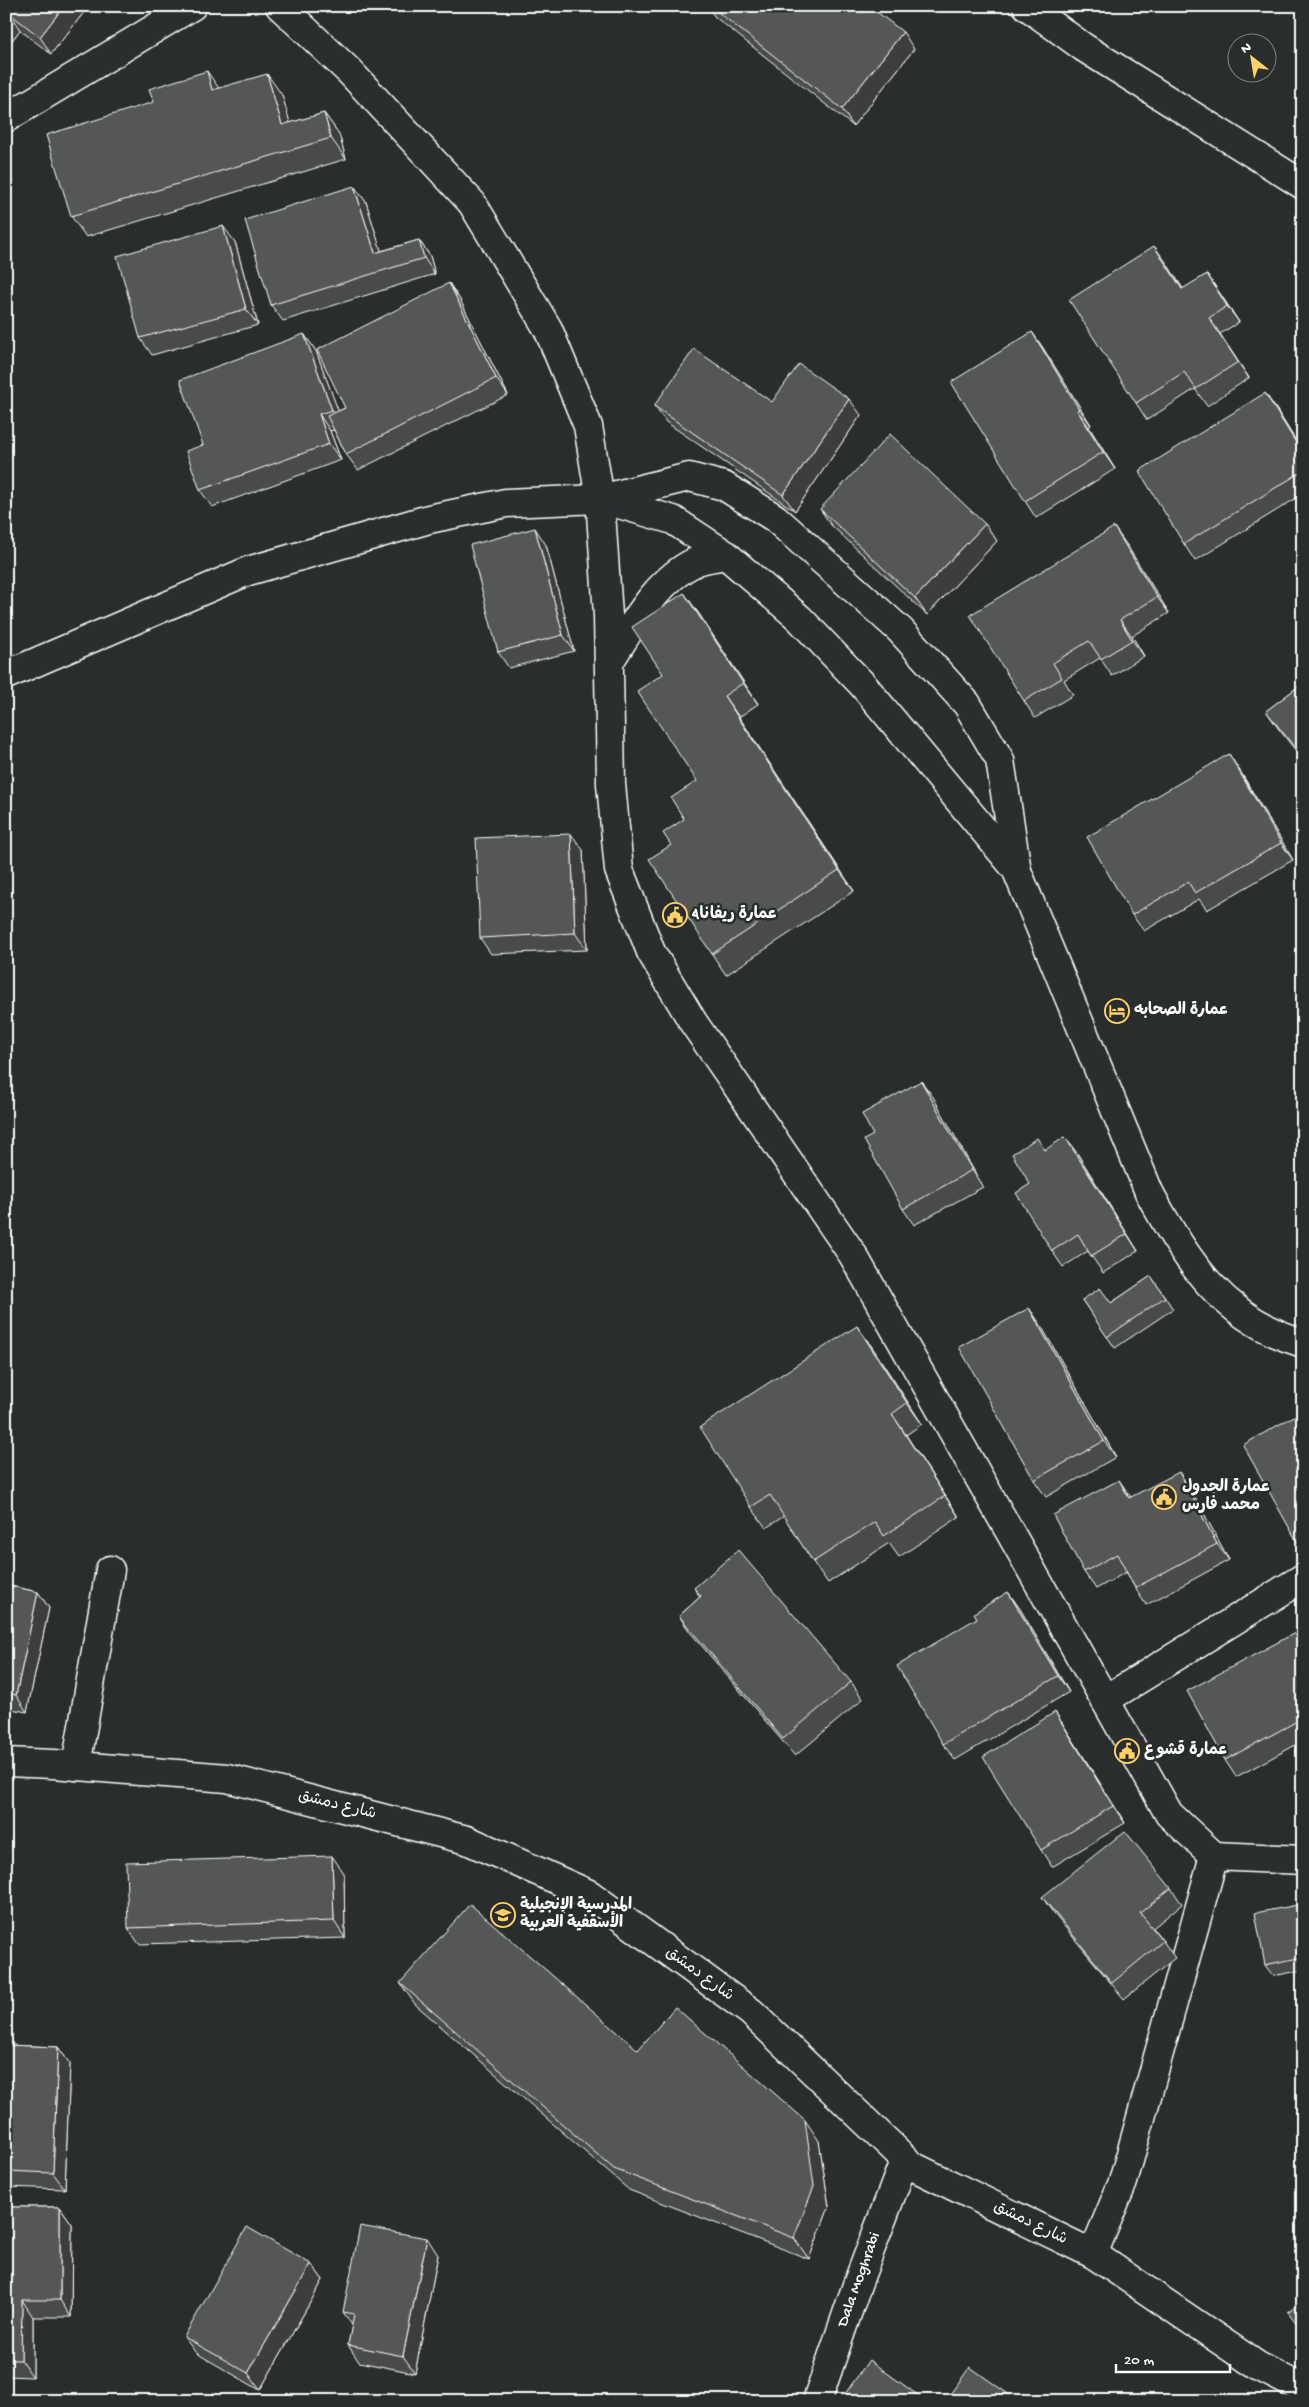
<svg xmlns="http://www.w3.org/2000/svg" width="1309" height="2407" font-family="'Gochi Hand','Playpen Sans Arabic',sans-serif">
  <rect width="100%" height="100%" fill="#2a2d2e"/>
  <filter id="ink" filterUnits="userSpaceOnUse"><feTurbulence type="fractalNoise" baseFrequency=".02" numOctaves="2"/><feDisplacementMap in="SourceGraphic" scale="10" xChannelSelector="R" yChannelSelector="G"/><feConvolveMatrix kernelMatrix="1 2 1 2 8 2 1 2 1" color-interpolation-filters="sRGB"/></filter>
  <g filter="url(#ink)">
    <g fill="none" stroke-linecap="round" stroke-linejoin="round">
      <defs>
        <g id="minor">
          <path d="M280,6L350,72L472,203L548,329L588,426L600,499L608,615L611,784L619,870L651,952L693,1022L853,1255L1105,1700"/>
          <path d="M1027,6L1083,47L1303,185"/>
          <path d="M6,118L192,6"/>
          <path d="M602,499L673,520L726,555L799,618L863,685L1017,870"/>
          <path d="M609,662C633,626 655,581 695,562C704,558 716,557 726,555"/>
          <path d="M6,675L248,571L429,519L506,503L600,499L689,477L724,486L775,518L900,630L967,704L1000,760L1017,871L1149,1192C1185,1260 1224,1320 1303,1343"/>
          <path d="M6,1762L53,1764L227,1778L467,1840L589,1894L751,2012L905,2159L904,2162L1093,2254L1258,2366L1303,2389"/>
          <path d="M76,1766L110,1570"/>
          <path d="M1214,1856L1169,1814L1105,1700L1303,1578"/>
          <path d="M1093,2254L1123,2182L1214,1856L1303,1860"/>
          <path d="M817,2401L858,2282L905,2159"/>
        </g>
      </defs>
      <use href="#minor" stroke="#fff" stroke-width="31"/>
      <use href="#minor" stroke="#2a2d2e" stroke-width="28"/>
    </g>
    <g fill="#494b4c" stroke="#fff">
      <path d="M6,6H89L51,54L20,30L10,43L6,41Z"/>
      <path d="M707,6H869L914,49L853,126L715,17Z"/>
      <path d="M219,88L282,95L290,123L324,113L339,134L346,159L86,237L71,216Z"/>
      <path d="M354,186L366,202L381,251L419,240L430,256L435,274L283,321L271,305Z"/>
      <path d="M235,242L258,325L152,355L140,338Z"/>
      <path d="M1154,246L1183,289L1207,274L1239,322L1220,334L1249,378L1207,406L1195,389L1147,420L1136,403Z"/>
      <path d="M449,283L460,300L508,395L358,470L346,454L334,430L330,431L341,460L212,507L200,490L203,445L304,334L316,351L338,411L345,408Z"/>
      <path d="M1032,332L1043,348L1091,425L1089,427L1115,469L1036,518L1025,501Z"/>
      <path d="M1265,393L1276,409L1303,452V494L1195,561L1184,544Z"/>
      <path d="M772,402L861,415L795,511L666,422L654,406Z"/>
      <path d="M820,509L985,524L997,541L927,615L831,525Z"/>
      <path d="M1126,544L1169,613L1132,636L1144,656L1112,676L1100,658L1064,680L1073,695L1035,718L1024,701Z"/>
      <path d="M546,545L574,651L509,668L498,652Z"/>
      <path d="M684,593L699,614L758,704L739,717L854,891L726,975L712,954L671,845L684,819L697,781L663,674Z"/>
      <path d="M1303,683V760L1278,728L1266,711Z"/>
      <path d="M1240,771L1293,860L1207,910L1199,899L1144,931L1132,915Z"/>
      <path d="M583,850L587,950L491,954L480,938Z"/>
      <path d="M921,1081L933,1097L983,1187L914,1225L903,1209L873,1135Z"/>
      <path d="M1045,1149L1077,1153L1138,1251L1103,1273L1088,1251L1063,1267L1052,1251L1030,1184Z"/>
      <path d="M1151,1276L1173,1309L1115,1348L1082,1300L1111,1303Z"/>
      <path d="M1029,1308L1040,1324L1116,1457L1046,1497L1034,1480Z"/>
      <path d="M857,1326L872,1347L922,1424L906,1435L959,1517L899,1557L889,1543L828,1583L813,1562L784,1516L766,1528L751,1507Z"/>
      <path d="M1303,1411V1550L1299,1545Z"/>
      <path d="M1190,1488L1229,1560L1146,1605L1135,1588L1126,1572L1096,1589L1084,1572L1131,1497Z"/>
      <path d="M6,1585L38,1592L49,1608L27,1712L6,1708Z"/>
      <path d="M694,1588L851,1682L863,1699L795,1756L690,1632L679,1616L700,1597Z"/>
      <path d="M1008,1592L1020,1609L1069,1692L955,1760L943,1744L977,1618Z"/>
      <path d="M1303,1645V1741L1236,1777L1225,1760Z"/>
      <path d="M1055,1712L1066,1729L1125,1823L1052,1867L1041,1850Z"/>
      <path d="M344,1873L345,1938L139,1944L128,1928Z"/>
      <path d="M1171,1888L1182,1904L1153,1928L1163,1941L1175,1958L1124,1999L1054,1914L1042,1897Z"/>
      <path d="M1303,1904V1970L1273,1976L1265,1965Z"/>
      <path d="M400,1983L638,2050L819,2141L829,2207L809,2259L629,2190L415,2004Z"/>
      <path d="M6,2045L58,2047L70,2064L65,2189L6,2187Z"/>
      <path d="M6,2207H60L72,2224L71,2317H33V2377L6,2376Z"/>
      <path d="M438,2255L415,2373L359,2362L348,2345L352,2325L343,2312Z"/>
      <path d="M311,2264L323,2280L260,2390L196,2353L184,2337Z"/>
    </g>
    <g fill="#3c3d3e" stroke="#fff">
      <path d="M64,6H89L51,54L40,37Z"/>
      <path d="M9,13L20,30L10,43L6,38V16Z"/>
      <path d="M903,32L914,49L853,126L842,109Z"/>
      <path d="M207,71L222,93L212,90Z"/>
      <path d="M267,74L282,95L297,147L282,125Z"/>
      <path d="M324,113L339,134L346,159L331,138Z"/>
      <path d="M354,186L366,202L387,270L375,253Z"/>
      <path d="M223,226L235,242L258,325L246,309Z"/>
      <path d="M419,240L430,256L435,274L424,258Z"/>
      <path d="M1154,246L1166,262L1194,306L1182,289Z"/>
      <path d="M1207,274L1218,291L1239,322L1227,306Z"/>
      <path d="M449,283L460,300L508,395L496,378Z"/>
      <path d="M1209,318L1220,334L1249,378L1238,362Z"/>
      <path d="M1032,332L1043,348L1091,425L1079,409Z"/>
      <path d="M304,334L316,351L344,426L332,410Z"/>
      <path d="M1265,393L1276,409L1303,452V454Z"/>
      <path d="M849,399L861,415L795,511L783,495Z"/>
      <path d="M1077,410L1089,427L1115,469L1103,452Z"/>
      <path d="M319,414L330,431L341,460L329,444Z"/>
      <path d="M985,524L997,541L927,615L915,598Z"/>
      <path d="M1114,527L1126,544L1169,613L1157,597Z"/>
      <path d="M535,528L546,545L574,651L563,635Z"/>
      <path d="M684,593L699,614L758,704L743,683Z"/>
      <path d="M1120,620L1132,636L1144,656L1132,640Z"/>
      <path d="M724,696L739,717L854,891L839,870Z"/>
      <path d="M1229,754L1240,771L1293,860L1281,843Z"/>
      <path d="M571,834L583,850L587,950L575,933Z"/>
      <path d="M921,1081L933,1097L983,1187L972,1170Z"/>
      <path d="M1065,1137L1077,1153L1138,1251L1127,1234Z"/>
      <path d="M1029,1308L1040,1324L1116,1457L1104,1441Z"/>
      <path d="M857,1326L872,1347L922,1424L907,1403Z"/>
      <path d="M892,1414L906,1435L959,1517L945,1496Z"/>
      <path d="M1179,1472L1190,1488L1229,1560L1217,1544Z"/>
      <path d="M1119,1480L1131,1497L1141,1515L1129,1498Z"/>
      <path d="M38,1592L49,1608L27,1712L16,1695Z"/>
      <path d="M1008,1592L1020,1609L1069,1692L1058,1676Z"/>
      <path d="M1295,1633L1303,1645V1648Z"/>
      <path d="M1055,1712L1066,1729L1125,1823L1113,1806Z"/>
      <path d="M332,1856L344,1873L345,1938L334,1921Z"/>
      <path d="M58,2047L70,2064L65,2189L53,2173Z"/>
      <path d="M805,2120L819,2141L829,2207L809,2259L794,2238Z"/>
      <path d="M60,2207L72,2224L71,2317L60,2300Z"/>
      <path d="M427,2238L438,2255L415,2373L403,2356Z"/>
      <path d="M311,2264L323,2280L260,2390L248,2373Z"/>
      <path d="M22,2300L33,2317V2377L21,2360Z"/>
    </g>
    <g fill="#555758" stroke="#fff">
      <path d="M6,6H64L40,37L9,13L6,16Z"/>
      <path d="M710,6H869L903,32L842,109Z"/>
      <path d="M207,71L212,90L267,74L282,125L324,113L331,138L71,216L46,135L154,102L149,89Z"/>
      <path d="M354,186L375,253L419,240L424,258L271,305L245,220Z"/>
      <path d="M223,226L246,309L140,338L117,256Z"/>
      <path d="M1154,246L1182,289L1207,274L1227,306L1209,318L1238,362L1196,389L1184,372L1136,403L1069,300Z"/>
      <path d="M449,283L496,378L346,454L327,416L345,408L317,350Z"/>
      <path d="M1032,332L1079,409L1077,410L1103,452L1025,501L951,382Z"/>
      <path d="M304,334L332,410L319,414L329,444L200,490L186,451L203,445L180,380Z"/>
      <path d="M694,349L772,402L799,364L849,399L783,495L654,406Z"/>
      <path d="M1265,393L1303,454V471L1184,544L1139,471Z"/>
      <path d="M890,434L985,524L915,598L820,509Z"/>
      <path d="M1114,527L1157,597L1120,620L1132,640L1101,659L1089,641L1053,663L1062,678L1024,701L970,615Z"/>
      <path d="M535,528L563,635L498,652L470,545Z"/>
      <path d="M684,593L743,683L724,696L839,870L712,954L649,859L671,845L663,833L684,819L671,798L697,781L637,691L663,674L632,627Z"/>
      <path d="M1303,683V758L1266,711Z"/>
      <path d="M1229,754L1281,843L1195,893L1188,882L1132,915L1087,837Z"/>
      <path d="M571,834L575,933L480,938L476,838Z"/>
      <path d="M921,1081L972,1170L903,1209L864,1140L873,1135L862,1114Z"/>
      <path d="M1065,1137L1127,1234L1091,1256L1078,1234L1052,1251L1016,1193L1030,1184L1012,1154L1037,1138L1045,1150Z"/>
      <path d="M1151,1276L1165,1297L1107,1337L1082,1300L1100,1288L1111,1303Z"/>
      <path d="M1029,1308L1104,1441L1034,1480L959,1347Z"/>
      <path d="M857,1326L907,1403L892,1414L945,1496L884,1536L875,1522L813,1562L770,1495L751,1507L700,1427Z"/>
      <path d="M1303,1411V1543L1299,1545L1243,1445Z"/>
      <path d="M1179,1472L1217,1544L1135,1588L1117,1554L1084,1572L1053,1515L1119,1480L1129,1498Z"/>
      <path d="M738,1550L851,1682L783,1739L679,1616L701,1596L694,1588Z"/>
      <path d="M6,1585L38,1592L16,1695L6,1693Z"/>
      <path d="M1008,1592L1058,1676L943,1744L897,1666L977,1618L974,1613Z"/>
      <path d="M1295,1633L1303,1648V1718L1225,1760L1187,1691Z"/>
      <path d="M1055,1712L1113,1806L1041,1850L983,1757Z"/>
      <path d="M1125,1831L1171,1888L1140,1913L1163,1941L1112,1983L1042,1897Z"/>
      <path d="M332,1856L334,1921L128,1928L126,1862Z"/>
      <path d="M470,1904L638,2050L675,2007L805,2120L814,2186L794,2238L614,2169L400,1983Z"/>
      <path d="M1303,1904V1957L1265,1965L1255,1913Z"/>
      <path d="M6,2045L58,2047L53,2173L6,2171Z"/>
      <path d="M6,2207H60V2300H22L21,2360H6Z"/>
      <path d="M360,2226L427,2238L403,2356L348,2345L354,2314L343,2312Z"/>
      <path d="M247,2227L311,2264L248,2373L184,2337Z"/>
      <path d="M1303,2301V2339L1297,2332L1301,2329L1288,2312Z"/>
      <path d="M869,2360L926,2401H840Z"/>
      <path d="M970,2367L1018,2401H945Z"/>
    </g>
  </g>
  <defs>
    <symbol id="civic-ring" viewBox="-11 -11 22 22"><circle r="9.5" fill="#2a2d2e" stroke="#ffd166" stroke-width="1.5"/><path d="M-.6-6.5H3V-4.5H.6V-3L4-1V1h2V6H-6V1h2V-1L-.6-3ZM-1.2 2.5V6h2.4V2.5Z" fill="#ffd166"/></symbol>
    <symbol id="hotel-ring" viewBox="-11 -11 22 22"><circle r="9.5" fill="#2a2d2e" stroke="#ffd166" stroke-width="1.5"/><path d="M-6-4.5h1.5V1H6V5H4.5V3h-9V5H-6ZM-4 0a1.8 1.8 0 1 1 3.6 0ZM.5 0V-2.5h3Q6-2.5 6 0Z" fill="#ffd166"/></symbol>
    <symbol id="school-ring" viewBox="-11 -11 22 22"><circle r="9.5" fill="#2a2d2e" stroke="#ffd166" stroke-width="1.5"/><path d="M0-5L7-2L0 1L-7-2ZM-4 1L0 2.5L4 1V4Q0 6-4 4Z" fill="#ffd166"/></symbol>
  </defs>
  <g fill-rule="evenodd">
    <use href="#civic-ring" x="661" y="901" width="28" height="28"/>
    <use href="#hotel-ring" x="1103" y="997" width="28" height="28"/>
    <use href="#civic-ring" x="1150" y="1483" width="28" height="28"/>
    <use href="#civic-ring" x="1113" y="1737" width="28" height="28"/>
    <use href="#school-ring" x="489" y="1901" width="28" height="28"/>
  </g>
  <g text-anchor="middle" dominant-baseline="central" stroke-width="5" stroke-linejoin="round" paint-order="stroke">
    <g font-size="16" font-weight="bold" fill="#fff" stroke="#2a2d2e" text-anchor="start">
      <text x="692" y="915">عمارة ريفانا4</text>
      <text x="1134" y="1011">عمارة الصحابه</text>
      <text x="1182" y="1488">عمارة الجدول<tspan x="1182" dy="18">محمد فارس</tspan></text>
      <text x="1144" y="1751">عمارة قشوع</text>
      <text x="520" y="1906">المدرسية الإنجيلية<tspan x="520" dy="18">الأسقفية العربية</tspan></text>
    </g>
    <g font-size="16" fill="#fff" stroke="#2a2d2e">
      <text transform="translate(337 1806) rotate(14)">شارع دمشق</text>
      <text transform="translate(699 1975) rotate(36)">شارع دمشق</text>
      <text transform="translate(1030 2224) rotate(26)">شارع دمشق</text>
      <text transform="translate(860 2280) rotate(-70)">Dala Moghrabi</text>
    </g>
  </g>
  <rect width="1309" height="2407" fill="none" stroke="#2a2d2e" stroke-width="25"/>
  <rect x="12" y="12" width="1284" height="2382" fill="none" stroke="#fff" stroke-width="2" filter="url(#ink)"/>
  <g transform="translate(1252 58) rotate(329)"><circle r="24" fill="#2a2d2e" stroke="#7f8182"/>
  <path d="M0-4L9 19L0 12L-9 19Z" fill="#ffd166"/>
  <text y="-8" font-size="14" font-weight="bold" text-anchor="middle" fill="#ffffff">N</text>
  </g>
  <path d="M1116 2364v8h114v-8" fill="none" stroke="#ffffff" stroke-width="2.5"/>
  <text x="1124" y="2364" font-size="15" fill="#ffffff" stroke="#2a2d2e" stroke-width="4" paint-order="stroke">20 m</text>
</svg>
